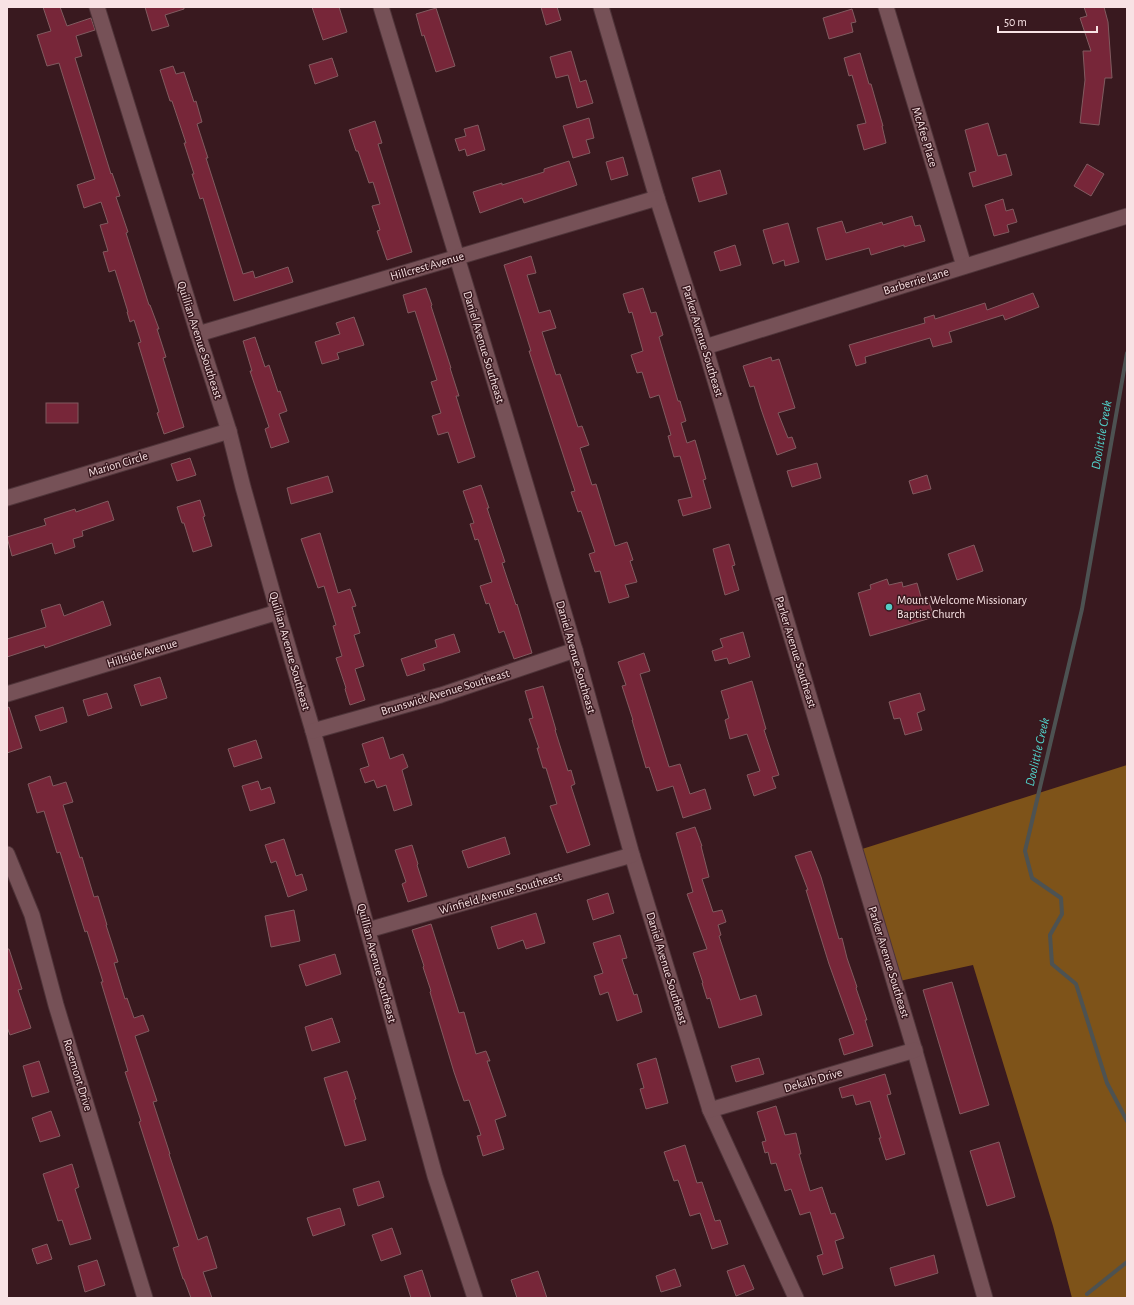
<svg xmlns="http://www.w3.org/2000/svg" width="1134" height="1305" font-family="'Alegreya Sans',sans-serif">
  <rect width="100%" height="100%" fill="#39191f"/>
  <path fill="#7e5319" d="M1127,765V1298H1072L1053,1226L973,965L895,982L859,850Z"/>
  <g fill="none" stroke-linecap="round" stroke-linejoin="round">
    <g stroke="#4d5252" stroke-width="4">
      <path d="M1127,353L1082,609L1025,851L1032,878L1061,898L1062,914L1050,935L1052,964L1076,984L1107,1083L1127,1121"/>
      <path d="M1087,1294L1127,1262"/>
    </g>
  </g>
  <g fill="#772639" stroke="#815b60">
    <path d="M43,7H60L67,26L91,18L95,30L76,36L82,56L75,58L111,174L112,173L120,196L116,197L128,232L126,233L149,305H150L159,329H157L166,357L163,358L184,427L164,434L157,413L159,412L138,343L141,342L134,320L130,322L127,312H128L115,270L109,272L103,252L108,251L100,225L108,223L101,202L84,208L77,185L95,179L59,63L47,66L37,35L51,31Z"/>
    <path d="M145,7H184V9L165,15L169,26L152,31Z"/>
    <path d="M312,7H339L347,32L323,40Z"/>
    <path d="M541,7H557L561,20L546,25Z"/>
    <path d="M1084,7H1104L1108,22L1112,78H1105L1099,125L1080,123L1085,80L1083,51H1091L1080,18L1087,16Z"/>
    <path d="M436,8L455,66L436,72L424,35L422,36L416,14Z"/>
    <path d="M852,9L856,22L851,23L853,32L829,39L823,18Z"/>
    <path d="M571,51L580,82L586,80L593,103L577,108L568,75L556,78L550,57Z"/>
    <path d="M860,53L869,84H871L883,126H882L886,143L864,150L857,125L866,123L852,75L849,76L844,58Z"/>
    <path d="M332,58L338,76L315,84L309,65Z"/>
    <path d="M173,66L176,74L184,72L194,102L196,101L202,122L197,124L208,158H206L243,274L253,271L255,278L288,267L293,282L234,301L203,198L200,199L192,174H194L184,143H186L172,101H170L160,70Z"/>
    <path d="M589,118L594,138L586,140L590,153L573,158L563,126Z"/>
    <path d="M375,121L382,143L378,144L412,252L387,260L377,231L380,230L372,206L380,204L373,182L369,183L358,151H356L349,130Z"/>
    <path d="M988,123L998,156L1006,154L1012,175L973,187L969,173L976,171L965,130Z"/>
    <path d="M478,125L485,150L467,156L465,149L459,151L455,139L466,136L464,129Z"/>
    <path d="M623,157L628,175L611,180L606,162Z"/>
    <path d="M569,161L577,185L524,203L522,198L480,213L473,192L502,183V185L544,172V169Z"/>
    <path d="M1087,164L1104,174L1091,196L1074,186Z"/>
    <path d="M720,170L727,194L699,202L692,178Z"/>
    <path d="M1003,199L1006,211L1013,209L1017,222L1007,225L1009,232L994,236L985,205Z"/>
    <path d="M912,216L915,226L920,225L925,241L904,247V245L871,255L869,248L826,260L817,228L842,221L846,233L882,222L883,225Z"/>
    <path d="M788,223L799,262L785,266L784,260L773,264L763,230Z"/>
    <path d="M735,245L741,265L720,271L714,252Z"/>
    <path d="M531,256L536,273L527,275L539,313L550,310L556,328L542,332L556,375L560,374L578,427L582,426L589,445L580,448L592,485L596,484L615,546L627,542L633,560L630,561L637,582L625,585L629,597L609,603L600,571L595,572L589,554L595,552L581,511L578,512L571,492L575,491L529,351H531L504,265Z"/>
    <path d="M426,288L432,305L431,306L451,368H450L459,396H456L475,457L458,463L448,432L438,435L432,416L441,413L431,382L437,380L415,311L408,313L403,295Z"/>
    <path d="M643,288L651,313L656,312L663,335L659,337L678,401H680L686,421L681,423L687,443L695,440L706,479L703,480L711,508L683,516L678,500L692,497L680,456L674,457L668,436L671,435L659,395L650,398L642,372L637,373L631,355L643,351L632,312L629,313L623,294Z"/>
    <path d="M1033,293L1039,307L1005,320L1003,315L949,332L952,342L933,347L930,338L865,357L866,363L856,366L849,345L925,323L924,318L934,315L935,319L985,303L987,310Z"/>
    <path d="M354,317L364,345L337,353L339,359L322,364L315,342L340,334L336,323Z"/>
    <path d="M255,337L265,367L269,365L278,392L280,391L287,411L279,414L289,442L271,448L265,429L269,427L250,371H252L243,341Z"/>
    <path d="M771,357L772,361L779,359L795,408L778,413L788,438L792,437L796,448L777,455L761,409L754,386L750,387L743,366Z"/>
    <rect x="46" y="403" width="32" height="20"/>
    <path d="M190,458L196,475L177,481L171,464Z"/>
    <path d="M817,463L821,478L792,487L787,471Z"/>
    <path d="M927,475L931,489L913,494L909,481Z"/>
    <path d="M328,476L333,492L291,504L287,488Z"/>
    <path d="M481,485L489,508H487L505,562L502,563L516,605L517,604L532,653L514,659L504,631L499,633L489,603L486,604L480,586L492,582L478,539L475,540L470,524L474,523L463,491Z"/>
    <path d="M200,500L205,516L203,517L212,546L193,552L184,523H182L177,507Z"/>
    <path d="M108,501L114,520L82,531L83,536L73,539L75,547L55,554L52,543L12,556L7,537L46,525L44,519L75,509L76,512Z"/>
    <path d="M320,533L338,593L350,589L356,606L352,607L360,633L354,635L364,666L355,669L365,700L350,705L345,689L346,688L336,658L342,656L333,626L336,625L324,586L318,588L301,539Z"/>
    <path d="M729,544L735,565L732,566L739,590L725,595L713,549Z"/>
    <path d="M974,545L983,571L957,580L948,554Z"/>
    <path d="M887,579L889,585L902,582L903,587L917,583L923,604L929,602L934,617L870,636L858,593L871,589L870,585Z"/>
    <path d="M103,601L111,625L45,648L44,645L7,657V639L46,627L41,610L60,604L64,616Z"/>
    <path d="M743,632L750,657L729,664L727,658L715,661L712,651L723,647L720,639Z"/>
    <path d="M454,634L460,652L423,664L425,670L407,676L401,659L437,647L435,640Z"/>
    <path d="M644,653L650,671L640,674L669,767L680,764L690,794L705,789L711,809L683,818L673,786L657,791L649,767L646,768L632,720H633L622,686L626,685L618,662Z"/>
    <path d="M160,677L167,698L141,706L134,685Z"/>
    <path d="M752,681L766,729L764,730L779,775L772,777L776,788L754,796L747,775L760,771L747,734L730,739L725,720L729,718L721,691Z"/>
    <path d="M543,686L556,730H555L568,771L571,770L575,784L571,786L590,845L567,853L550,806L557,804L546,768H543L537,748H539L529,719L533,718L525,691Z"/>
    <path d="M107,693L112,708L88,716L83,700Z"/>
    <path d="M920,693L925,710L917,713L922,730L905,735L900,718L894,719L889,702Z"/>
    <path d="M9,707L22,748L7,753V708Z"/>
    <path d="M63,707L67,722L40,731L35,716Z"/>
    <path d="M383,737L390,759L403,754L408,767L402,770L412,805L394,811L386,785L377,788L374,780L365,783L360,769L369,766L362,744Z"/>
    <path d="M256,740L262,758L234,767L228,749Z"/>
    <path d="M50,776L53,786L66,782L73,802L63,805L80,858L82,857L94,897L98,896L107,925H106L118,962L114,963L125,999L127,998L134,1018L143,1015L149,1031L135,1036L157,1101L153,1102L170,1154H169L198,1240L207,1236L217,1268L203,1272L212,1298H191L184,1279H183L173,1248L179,1246L139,1122L141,1121L125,1072L128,1071L101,982H103L87,931L85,932L60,852L57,853L44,811L37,813L28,784Z"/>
    <path d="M258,781L261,790L270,787L275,803L250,811L242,786Z"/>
    <path d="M695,827L702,846H701L709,877L702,879L713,912L722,910L726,922L718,925L721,935L719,936L740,1000L756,995L762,1015L719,1028L710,998L707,999L702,983H703L693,953L707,949L687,894L693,892L676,833Z"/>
    <path d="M505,837L510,854L468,868L462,851Z"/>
    <path d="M284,839L296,876L302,874L307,890L288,897L276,861L271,863L265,845Z"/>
    <path d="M412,845L418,864L417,865L427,896L408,902L402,884L406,882L395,850Z"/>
    <path d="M811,851L821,877L839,939L842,938L847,958L857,987L856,988L867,1020H865L873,1046L844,1055L839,1039L854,1034L829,964L806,890H808L795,856Z"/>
    <path d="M608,893L614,913L593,920L587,900Z"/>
    <path d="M294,910L300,941L271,947L265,916Z"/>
    <path d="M536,913L545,943L526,949L523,940L498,949L491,927Z"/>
    <path d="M431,924L459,1013L464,1012L476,1054L486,1051L490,1061H487L506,1116L495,1120L504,1149L483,1156L477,1136L481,1135L469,1100L464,1101L454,1072L430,992L431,991L423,967L424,966L412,930Z"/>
    <path d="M620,935L627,958L622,959L634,995L637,994L642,1012L617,1021L608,992L600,995L594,976L603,973L593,943Z"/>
    <path d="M7,949H9L22,989L18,990L31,1028L10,1035L7,1027Z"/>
    <path d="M335,954L341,974L306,986L299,965Z"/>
    <path d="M952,982L989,1105L960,1114L923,990Z"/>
    <path d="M332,1018L340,1042L312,1051L305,1027Z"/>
    <path d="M656,1058L668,1103L646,1109L640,1089L644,1088L637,1064Z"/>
    <path d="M759,1058L764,1074L736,1082L731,1066Z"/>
    <path d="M39,1061L49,1092L32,1097L23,1066Z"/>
    <path d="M347,1071L356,1099L354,1100L366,1140L345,1146L324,1078Z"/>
    <path d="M885,1074L891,1094L887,1095L905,1154L886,1160L879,1138H881L870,1101L856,1105L853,1095L842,1098L839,1088Z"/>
    <path d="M776,1106L785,1135L796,1133L801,1154H799L810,1191L822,1187L831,1214L835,1213L844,1238L835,1241L843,1268L823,1275L817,1256L823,1254L810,1212L800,1215L791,1189L785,1191L776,1163L771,1164L768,1152L765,1153L762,1142L766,1141L757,1112Z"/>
    <path d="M51,1111L60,1136L40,1142L32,1118Z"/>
    <path d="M999,1142L1015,1197L987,1206L970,1151Z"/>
    <path d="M685,1145L697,1183L702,1182L715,1221L720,1220L728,1244L712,1249L700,1213L690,1216L678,1180L674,1181L664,1152Z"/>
    <path d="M72,1164L79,1187L75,1189L91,1239L70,1245L62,1220L58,1221L43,1174Z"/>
    <path d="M379,1181L384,1197L358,1206L353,1189Z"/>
    <path d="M340,1208L345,1225L313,1236L307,1218Z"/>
    <path d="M392,1228L401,1254L381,1261L372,1235Z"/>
    <path d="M47,1244L52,1259L37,1264L32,1249Z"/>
    <path d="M934,1255L938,1273L895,1286L890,1268Z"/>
    <path d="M97,1260L105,1285L85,1292L78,1266Z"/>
    <path d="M744,1265L754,1289L736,1296L727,1271Z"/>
    <path d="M675,1269L681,1286L661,1292L656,1276Z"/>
    <path d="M422,1270L431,1298H411L404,1276Z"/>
    <path d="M538,1271L547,1298H517L511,1280Z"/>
  </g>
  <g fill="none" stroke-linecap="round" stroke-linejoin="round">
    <defs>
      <g id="minor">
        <path d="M97,7L198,334L229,431L243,487L278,612L313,731L435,1176L475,1298"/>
        <path d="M381,7L504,412L575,650L632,855L710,1110L796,1298"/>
        <path d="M601,7L657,198L705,347L914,1048L985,1298"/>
        <path d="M886,7L964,266"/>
        <path d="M198,334L657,198"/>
        <path d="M705,347L1127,216"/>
        <path d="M7,498L229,431"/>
        <path d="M7,694L278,612"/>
        <path d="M313,731L441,695L575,650"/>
        <path d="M7,854L32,915L56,1005L145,1298"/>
        <path d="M368,930L632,855"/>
        <path d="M710,1110L915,1050"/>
      </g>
    </defs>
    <use href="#minor" stroke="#4f3439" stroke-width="17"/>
    <use href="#minor" stroke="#765157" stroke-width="15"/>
  </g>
  <circle fill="#55cdc6" stroke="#39191f" stroke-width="1.5" cx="889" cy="607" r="4"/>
  <g text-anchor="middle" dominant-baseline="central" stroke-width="3" stroke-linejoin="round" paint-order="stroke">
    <g font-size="12" fill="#f8e2e4" stroke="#39191f">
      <text transform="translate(925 137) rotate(73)">McAfee Place</text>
      <text transform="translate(427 266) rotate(-16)">Hillcrest Avenue</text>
      <text transform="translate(916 281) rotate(-17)">Barberrie Lane</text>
      <text transform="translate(200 340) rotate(72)">Quillian Avenue Southeast</text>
      <text transform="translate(703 341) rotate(73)">Parker Avenue Southeast</text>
      <text transform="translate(484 347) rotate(73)">Daniel Avenue Southeast</text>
      <text transform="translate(118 464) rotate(-17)">Marion Circle</text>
      <text transform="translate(290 651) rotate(74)">Quillian Avenue Southeast</text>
      <text transform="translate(796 652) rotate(73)">Parker Avenue Southeast</text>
      <text transform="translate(142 653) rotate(-17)">Hillside Avenue</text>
      <text transform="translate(576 657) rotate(74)">Daniel Avenue Southeast</text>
      <text transform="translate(445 692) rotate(-17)">Brunswick Avenue Southeast</text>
      <text transform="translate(500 893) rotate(-16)">Winfield Avenue Southeast</text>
      <text transform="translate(889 962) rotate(73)">Parker Avenue Southeast</text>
      <text transform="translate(377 963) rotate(75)">Quillian Avenue Southeast</text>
      <text transform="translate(667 968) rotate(73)">Daniel Avenue Southeast</text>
      <text transform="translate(78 1075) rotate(73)">Rosemont Drive</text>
      <text transform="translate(813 1080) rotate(-16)">Dekalb Drive</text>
    </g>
    <g font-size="12" fill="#f8e2e4" stroke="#39191f" text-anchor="start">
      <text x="897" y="600">Mount Welcome Missionary<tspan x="897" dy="14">Baptist Church</tspan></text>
    </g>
    <g font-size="13" font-style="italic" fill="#51d6ce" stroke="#39191f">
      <text transform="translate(1102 435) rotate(-80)">Doolittle Creek</text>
      <text transform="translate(1038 752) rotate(-77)">Doolittle Creek</text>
    </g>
  </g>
  <rect width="1134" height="1305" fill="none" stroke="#f8e2e4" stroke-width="16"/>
  <path d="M998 26v6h99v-6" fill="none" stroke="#f8e2e4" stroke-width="2"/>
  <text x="1004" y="26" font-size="12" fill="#f8e2e4" stroke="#39191f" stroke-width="3" paint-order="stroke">50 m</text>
</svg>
